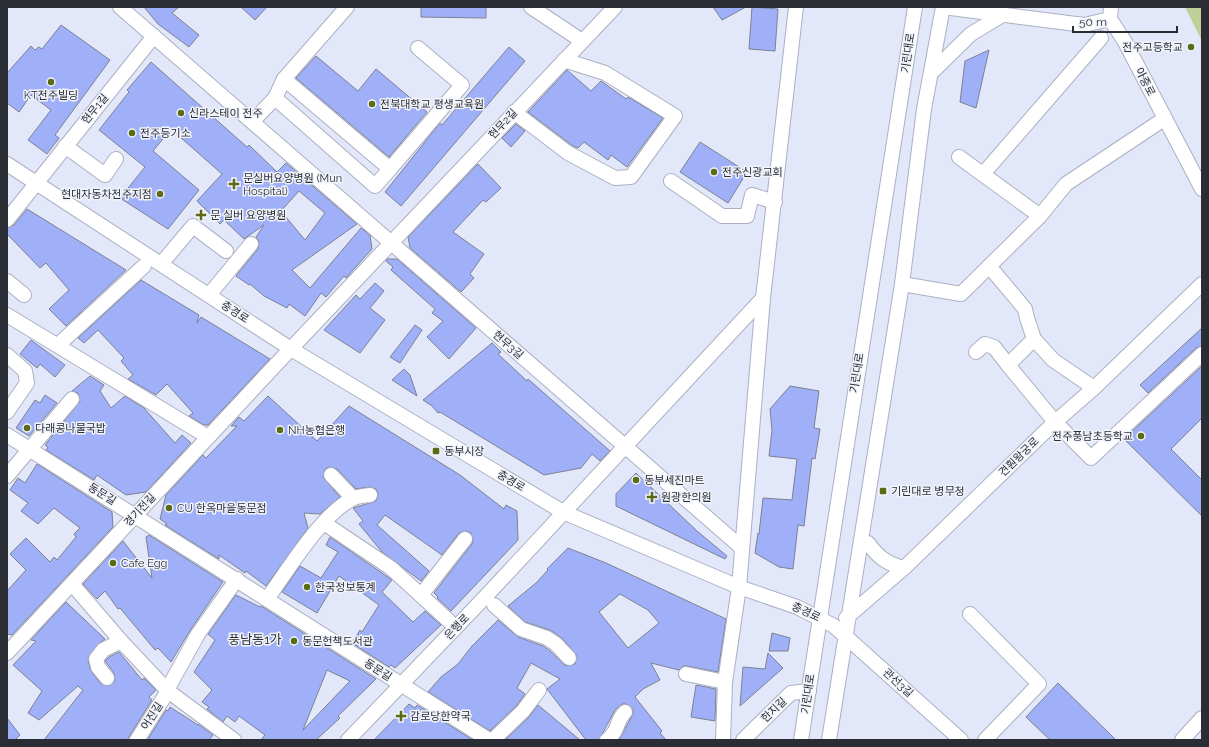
<svg xmlns="http://www.w3.org/2000/svg" width="1209" height="747" font-family="Raleway,'Noto Sans KR',sans-serif">
  <rect width="100%" height="100%" fill="#e2e7fa"/>
  <path fill="#c1d098" d="M1185,7H1202V41Z"/>
  <g fill="#a0b0f8" stroke="#7c8192" fill-rule="evenodd">
    <path d="M144,7H179L172,13L199,35L189,47L158,24Z"/>
    <path d="M241,7H267L255,20Z"/>
    <path d="M421,7H486V18L421,17Z"/>
    <path d="M713,7H746L722,20Z"/>
    <path d="M752,7L778,9L775,51L749,49Z"/>
    <path d="M61,25L110,60L55,135L59,138L47,154L28,140L51,110L31,95L19,112L7,103V73L31,46L35,50L39,47L42,49Z"/>
    <path d="M509,47L525,61L401,206L385,192L440,123L442,125Z"/>
    <path d="M989,50L976,108L960,102L965,61Z"/>
    <path d="M316,56L358,91L376,69L427,112L389,157L296,78Z"/>
    <path d="M151,62L247,147L249,145L277,172L286,163L357,224L292,270L310,288L361,228L370,235L372,249L346,278L344,276L326,297L321,293L305,316L289,304L287,308L264,296L250,284L249,285L236,276L258,249L259,241L256,237L264,225L244,239L224,220L220,224L197,201L222,174L171,129L153,151L199,190L168,229L120,198L145,167L99,130L129,92L127,90ZM299,191L325,213L305,240L281,211Z"/>
    <path d="M567,70L591,91L601,81L626,99L628,97L663,118L627,167L611,155L608,160L584,142L578,148L573,146L528,112Z"/>
    <path d="M516,124L525,131L511,147L502,138Z"/>
    <path d="M700,142L747,172L728,203L680,172Z"/>
    <path d="M478,164L501,188L486,202L483,200L453,232L484,254L470,274L474,278L461,292L410,248L408,237Z"/>
    <path d="M27,209L126,270L66,326L49,309L69,290L46,263L40,268L7,234V228L14,225Z"/>
    <path d="M387,259H397L476,328L449,359L427,337L443,321L432,313L435,309L391,270L393,267L386,261Z"/>
    <path d="M141,280L199,315L197,323L201,317L270,359L208,425H204L189,416L193,413L167,384L156,395L128,379L133,375L121,361L124,358L98,330L84,343L78,338Z"/>
    <path d="M375,283L384,291L370,308L385,320L360,353L324,330L356,295L360,299Z"/>
    <path d="M415,325L422,330L400,363L390,357Z"/>
    <path d="M1202,328V346L1196,348L1148,393L1140,385Z"/>
    <path d="M31,340L65,365L55,377L40,364L37,368L20,354Z"/>
    <path d="M492,343L501,352L498,354L527,381L528,379L610,451L600,461L592,454L581,468L544,475L440,412L438,413L432,406L423,400Z"/>
    <path d="M1202,366V418L1171,449L1202,480V516L1124,439Z"/>
    <path d="M404,369L410,375L417,396L392,380Z"/>
    <path d="M90,376L104,385L100,391L111,408L125,396L144,408L175,443L182,435L191,443L146,492L126,495L97,475L94,480L46,450L48,447L45,445L80,401L78,393L72,391Z"/>
    <path d="M790,386L819,391L814,428L820,429L815,459L812,458L804,526L798,525L793,569L779,567L755,553L758,533L759,534L763,498L792,500L797,459L769,456L772,430L770,409Z"/>
    <path d="M45,395L57,403L29,436L16,428L35,400L40,403Z"/>
    <path d="M268,396L317,441L349,406L460,475L504,509L506,505L517,511L518,540L451,611L437,598L438,597L434,593L472,544L473,540L471,533L466,531L459,533L442,555L385,515L377,525L429,571L421,581L382,552L359,524L363,521L353,508L376,501L378,494L376,489L369,487L356,489L337,469L329,467L325,469L323,477L340,497L320,514L304,513L308,528L266,586L246,571L245,573L219,555V559L165,525L167,524L160,519L166,495L203,455L206,458L237,426H231L239,417L244,421Z"/>
    <path d="M37,464L112,512L113,527L12,635L7,634V591L26,570L10,554L26,538L50,562L54,557L57,560L76,537L74,534L80,528L54,508L38,524L21,511L28,503L10,490L18,478L25,483Z"/>
    <path d="M636,473L697,531L727,556L725,559L616,506V494Z"/>
    <path d="M149,535L223,582L191,629L171,662L158,648L155,650L120,608L118,609L105,591L97,599L83,584L123,541L152,578L146,537Z"/>
    <path d="M330,537L392,580L382,592L413,622L425,611L441,625L395,668L391,665L389,667L352,643L360,630L362,632L379,605L339,576L317,613L282,592L300,566L321,578L338,552L326,545Z"/>
    <path d="M568,548L606,563L726,619L718,672L687,666H683L679,670L651,663L660,680L643,689L635,697L662,731L660,733L666,740H619L633,714V709L626,704H622L615,710L599,740H586L547,689L560,679L531,663L517,688L525,694L517,705L490,731L428,692L441,677L458,664L472,646L498,620L518,637L543,646L550,651L566,666L575,664L577,656L562,638L550,630L525,622L508,606L536,583L548,570L547,569ZM620,594L648,610L659,623L628,648L599,612Z"/>
    <path d="M236,595L260,607L261,606L376,679L338,716L340,718L316,740H261L265,735L239,716L235,722L227,716L223,722L207,709L209,707L202,702L212,690L194,672L215,640L208,634ZM327,670L350,681L303,730Z"/>
    <path d="M66,602L105,639L97,645L88,658L90,669L100,683L108,686L115,681L114,673L105,661L109,657L119,652L142,680L144,678L156,690L149,697L152,700L127,740H44L83,690L78,686L39,720L28,713L42,691L13,665L36,641L31,640Z"/>
    <path d="M772,633L790,638L788,651H769Z"/>
    <path d="M768,653L783,668L740,706L743,667L765,669Z"/>
    <path d="M1058,683L1116,740H1050L1026,717Z"/>
    <path d="M696,685L716,689L715,721L691,717Z"/>
    <path d="M409,704L415,708L417,705L473,740H374Z"/>
    <path d="M538,705L580,740H505L529,717Z"/>
    <path d="M170,707L198,725V724L213,735L209,740H149L148,739L166,710L168,711Z"/>
    <path d="M7,718L20,735L15,740H7Z"/>
  </g>
  <g fill="none" stroke-linecap="round" stroke-linejoin="round">
    <defs>
      <g id="minor">
        <path d="M120,7L742,548"/>
        <path d="M531,7L582,41"/>
        <path d="M943,7L1084,25L1110,19"/>
        <path d="M1110,19L1125,42L1202,189"/>
        <path d="M1110,19L1111,7"/>
        <path d="M931,73L971,34L1004,14"/>
        <path d="M275,98L375,186L390,169L284,79"/>
        <path d="M514,112L568,153L615,178L631,177L675,116L605,73L564,60"/>
        <path d="M253,121L275,98L284,79L347,7"/>
        <path d="M65,146L105,175L116,159"/>
        <path d="M959,157L1040,216"/>
        <path d="M7,164L291,349L563,512L739,587L797,607L834,626L961,740"/>
        <path d="M390,169L462,85L418,48"/>
        <path d="M983,174L1101,38"/>
        <path d="M671,181L722,216H747L752,195L775,202"/>
        <path d="M7,220L154,36"/>
        <path d="M161,264L193,226L226,251"/>
        <path d="M989,266L1025,309L1027,318L1034,339L1053,360L1094,388"/>
        <path d="M7,281L24,295"/>
        <path d="M902,284L961,294L1040,216L1066,184L1164,119"/>
        <path d="M209,295L251,244"/>
        <path d="M7,315L208,437"/>
        <path d="M1034,339L1008,365L1055,422L1091,458L1202,354"/>
        <path d="M58,345L144,266"/>
        <path d="M976,352L985,344L994,347L1008,365"/>
        <path d="M7,355L25,371L27,383L7,412"/>
        <path d="M7,435L489,740"/>
        <path d="M331,475L353,498"/>
        <path d="M7,476L72,399"/>
        <path d="M324,523L391,568L449,621"/>
        <path d="M861,543H868C878,557 887,564 904,568"/>
        <path d="M72,584L121,641L168,691L234,740"/>
        <path d="M421,595L465,539"/>
        <path d="M267,599C288,570 321,515 352,499C357,496 364,496 370,495"/>
        <path d="M494,605L521,629L547,638L556,644L569,658"/>
        <path d="M970,614L1039,684L985,740"/>
        <path d="M846,618L904,568L1055,422L1094,388L1202,284"/>
        <path d="M7,653L283,357L615,7"/>
        <path d="M686,674L725,682"/>
        <path d="M107,678L98,667L96,659L103,650L121,641"/>
        <path d="M167,690L198,634L237,579"/>
        <path d="M137,740L168,691"/>
        <path d="M348,740L487,595L763,298"/>
        <path d="M493,740L523,711L539,690"/>
        <path d="M607,740C620,730 615,722 625,712"/>
        <path d="M723,740L725,682L739,587L763,298L796,7"/>
        <path d="M743,740L791,693L809,691"/>
        <path d="M801,740L915,7"/>
        <path d="M829,740L902,284L924,109L943,7"/>
        <path d="M1182,740L1202,718"/>
      </g>
    </defs>
    <use href="#minor" stroke="#abb0c2" stroke-width="16"/>
    <use href="#minor" stroke="#fff" stroke-width="14"/>
  </g>
  <g fill="#5b6b15" stroke="#f2f4fc" stroke-width="1.5">
    <circle cx="1191" cy="47" r="4"/>
    <circle cx="51" cy="82" r="4"/>
    <circle cx="372" cy="104" r="4"/>
    <circle cx="181" cy="113" r="4"/>
    <circle cx="132" cy="133" r="4"/>
    <circle cx="714" cy="172" r="4"/>
    <path d="M232 178h4v4h4v4h-4v4h-4v-4h-4v-4h4z"/>
    <circle cx="160" cy="194" r="4"/>
    <path d="M199 209h4v4h4v4h-4v4h-4v-4h-4v-4h4z"/>
    <circle cx="27" cy="428" r="4"/>
    <circle cx="280" cy="430" r="4"/>
    <circle cx="1141" cy="436" r="4"/>
    <rect x="432" y="447" width="8" height="8" rx="2"/>
    <circle cx="636" cy="480" r="4"/>
    <rect x="879" y="487" width="8" height="8" rx="2"/>
    <path d="M650 491h4v4h4v4h-4v4h-4v-4h-4v-4h4z"/>
    <circle cx="169" cy="508" r="4"/>
    <circle cx="113" cy="563" r="4"/>
    <circle cx="307" cy="587" r="4"/>
    <circle cx="294" cy="641" r="4"/>
    <path d="M399 710h4v4h4v4h-4v4h-4v-4h-4v-4h4z"/>
  </g>
  <g text-anchor="middle" dominant-baseline="central" stroke-width="3" stroke-linejoin="round" paint-order="stroke">
    <g font-size="11" fill="#2b2d34" stroke="#f2f4fc" text-anchor="start">
      <text x="1183" y="47" text-anchor="end">전주고등학교</text>
      <text x="51" y="95" text-anchor="middle">KT전주빌딩</text>
      <text x="380" y="104">전북대학교 평생교육원</text>
      <text x="189" y="113">신라스테이 전주</text>
      <text x="140" y="133">전주등기소</text>
      <text x="722" y="172">전주신광교회</text>
      <text x="243" y="178">문실버요양병원 (Mun<tspan x="243" dy="13">Hospital)</tspan></text>
      <text x="152" y="194" text-anchor="end">현대자동차전주지점</text>
      <text x="210" y="215">문 실버 요양병원</text>
      <text x="35" y="428">다래콩나물국밥</text>
      <text x="288" y="430">NH농협은행</text>
      <text x="1133" y="436" text-anchor="end">전주풍남초등학교</text>
      <text x="444" y="451">동부시장</text>
      <text x="644" y="480">동부세진마트</text>
      <text x="891" y="491">기린대로 병무청</text>
      <text x="661" y="497">원광한의원</text>
      <text x="177" y="508">CU 한옥마을동문점</text>
      <text x="121" y="563">Cafe Egg</text>
      <text x="315" y="587">한국정보통계</text>
      <text x="302" y="641">동문헌책도서관</text>
      <text x="410" y="716">감로당한약국</text>
    </g>
    <g font-size="11" fill="#2b2d34" stroke="#f2f4fc">
      <text transform="translate(908 53) rotate(-82)">기린대로</text>
      <text transform="translate(1145 82) rotate(63)">아중로</text>
      <text transform="translate(95 109) rotate(-51)">현무1길</text>
      <text transform="translate(503 124) rotate(-47)">현무2길</text>
      <text transform="translate(235 312) rotate(33)">충경로</text>
      <text transform="translate(508 345) rotate(41)">현무3길</text>
      <text transform="translate(857 373) rotate(-81)">기린대로</text>
      <text transform="translate(1019 457) rotate(-44)">견훤왕궁로</text>
      <text transform="translate(511 481) rotate(31)">충경로</text>
      <text transform="translate(102 494) rotate(32)">동문길</text>
      <text transform="translate(140 510) rotate(-47)">경기전길</text>
      <text transform="translate(806 612) rotate(25)">충경로</text>
      <text transform="translate(457 627) rotate(-46)">은행로</text>
      <text transform="translate(378 670) rotate(33)">동문길</text>
      <text transform="translate(898 683) rotate(42)">관선3길</text>
      <text transform="translate(808 694) rotate(-82)">기린대로</text>
      <text transform="translate(774 710) rotate(-44)">한지길</text>
      <text transform="translate(152 716) rotate(-57)">어진길</text>
    </g>
    <g font-size="13" fill="#2b2d34" stroke="#f2f4fc">
      <text x="255" y="639">풍남동1가</text>
    </g>
  </g>
  <rect width="1209" height="747" fill="none" stroke="#2b2d34" stroke-width="16"/>
  <path d="M1073 26v6h104v-6" fill="none" stroke="#2b2d34" stroke-width="2"/>
  <text x="1079" y="26" font-size="12" fill="#2b2d34" stroke="#f2f4fc" stroke-width="3" paint-order="stroke">50 m</text>
</svg>
